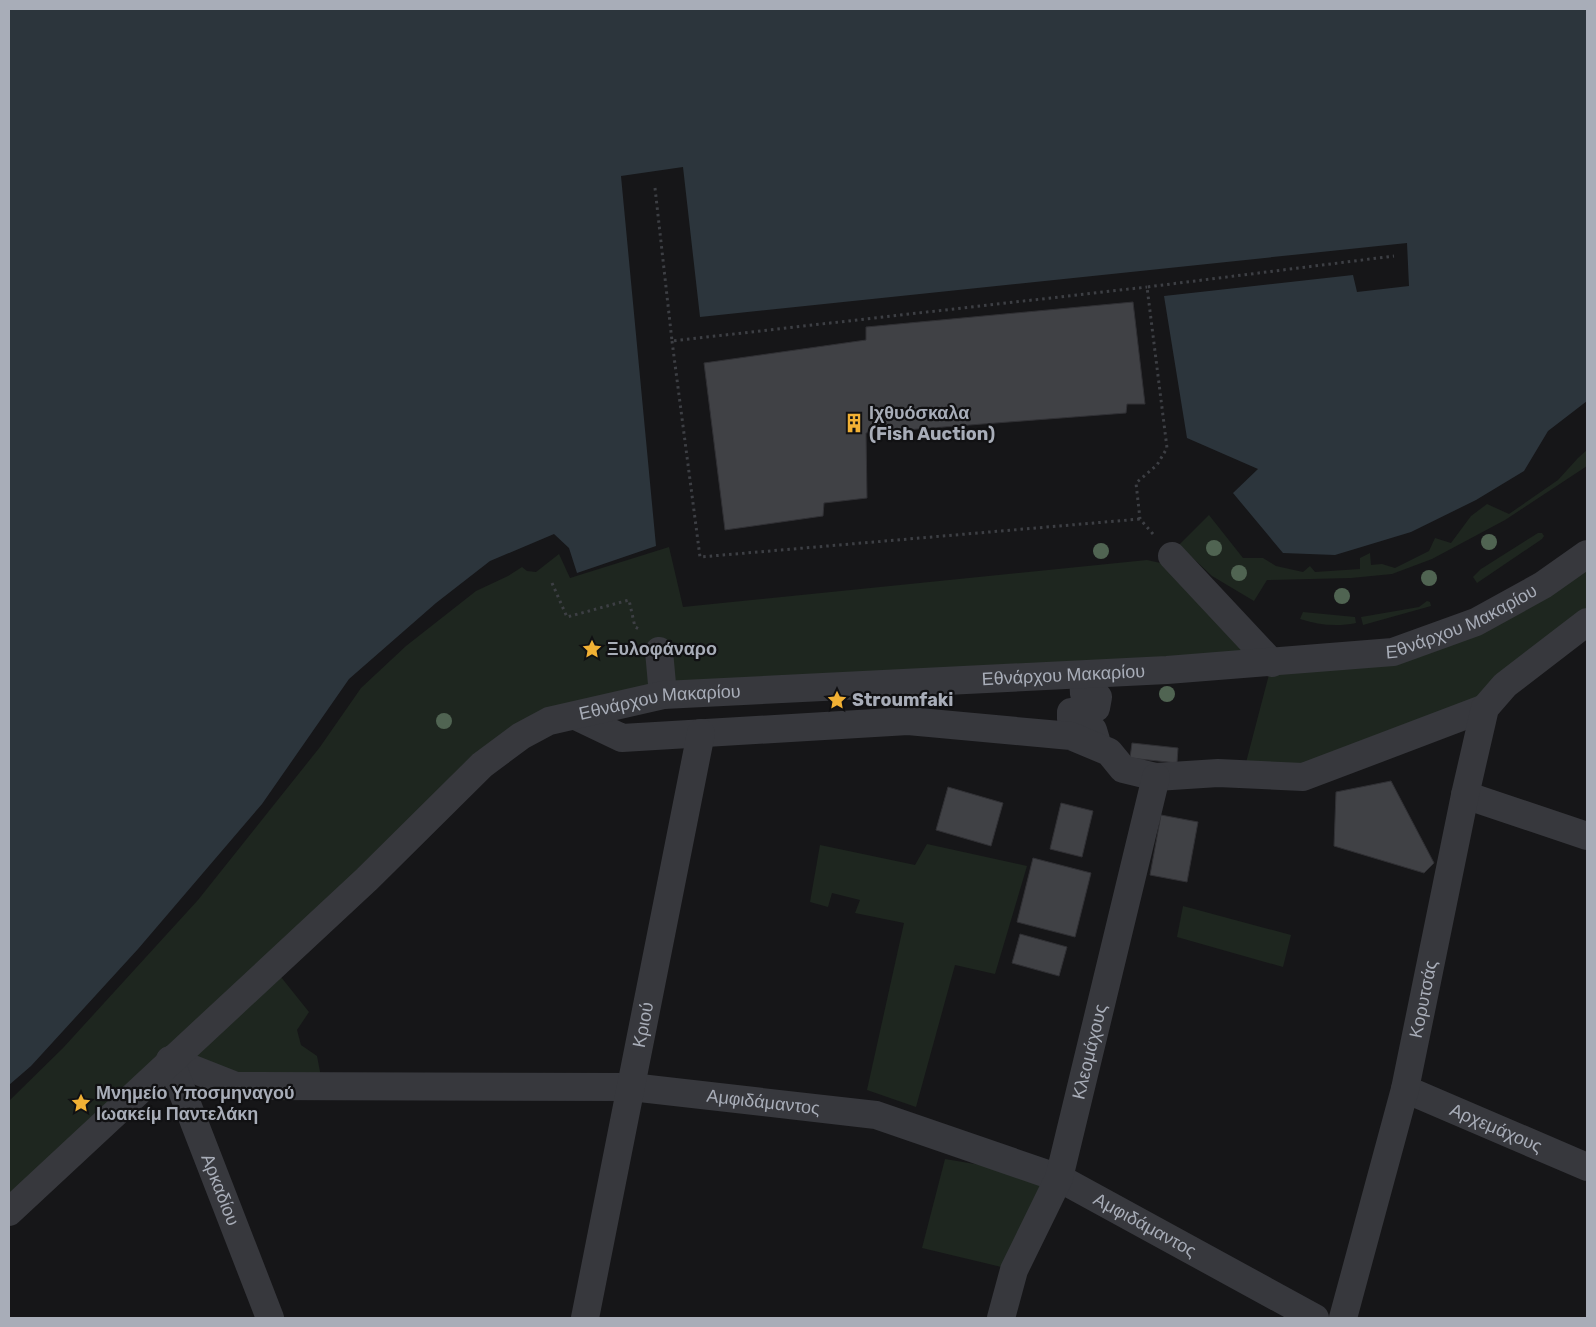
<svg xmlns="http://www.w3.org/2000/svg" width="1596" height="1327" font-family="Rubik,sans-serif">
  <rect width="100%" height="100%" fill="#161618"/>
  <g fill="#1e261f">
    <path d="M1587,450V466L1505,520L1432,559L1392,574L1351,578L1267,580L1254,601L1212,576L1179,545L1209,515L1243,558H1263L1276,566L1303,572L1310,566L1315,572L1360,569V558L1370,553L1371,565L1382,564L1395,568L1429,551L1435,538L1451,543L1471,516L1487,504L1509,514L1558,480L1578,458Z"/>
    <path d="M1538,533H1542L1544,536L1542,539L1477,583L1473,577L1481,569Z"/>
    <path d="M669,547L683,607L1147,560L1183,568L1272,663L1393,652L1587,554V622L1505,685L1303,777L1243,774L1272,663L875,683L549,721L273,967L309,1012L297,1030L301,1045L317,1056L323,1087L170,1060L9,1212V1101L63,1048L198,900L320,747L361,688L406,646L476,591L508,576L522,567L527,571L536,572L559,554L570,578Z"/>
    <path d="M1427,601L1430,602L1431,606L1363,625L1361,617L1419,607Z"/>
    <path d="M1303,612L1355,617L1356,623C1337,627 1318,625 1300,619Z"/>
    <path d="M820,845L915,865L927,844L1027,866L995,974L955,965L916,1107L867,1090L904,923L855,913L860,900L832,893L828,907L810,902Z"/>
    <path d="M1183,906L1291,935L1283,967L1177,937Z"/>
    <path d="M945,1159L1059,1178L1014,1270L922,1248Z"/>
  </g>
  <path fill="#2c353c" d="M9,9H1587V401L1548,431L1524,471L1476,500L1411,532L1335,555L1283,553L1233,493L1258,469L1187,438L1164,296L1353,275L1357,292L1409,286L1407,243L700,317L683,167L621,176L656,546L577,573L569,548L554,534L490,561L436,603L349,679L262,804L138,949L31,1066L9,1085Z"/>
  <g fill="#404145" stroke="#303034">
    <path d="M1133,302L1145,404H1127L1126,413L866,433L867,498L824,503L823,516L725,530L704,363L866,340V327Z"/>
    <path d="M1132,743L1178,748L1177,763L1130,758Z"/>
    <path d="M1391,781L1434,863L1424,873L1334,846L1336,792Z"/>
    <path d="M948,787L1003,803L991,846L936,830Z"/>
    <path d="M1061,803L1093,811L1082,857L1050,849Z"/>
    <path d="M1161,815L1198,822L1187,882L1150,875Z"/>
    <path d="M1033,858L1091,873L1075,937L1017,922Z"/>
    <path d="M1020,934L1067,947L1059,976L1012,963Z"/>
  </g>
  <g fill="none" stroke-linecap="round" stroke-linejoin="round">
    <g stroke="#3d3f44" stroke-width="3" stroke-dasharray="2.5 4" stroke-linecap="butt">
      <path d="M655,188L672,341L1147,287"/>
      <path d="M672,341L700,557L1140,519"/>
      <path d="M1153,534L1140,519L1136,483L1157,465L1167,448L1147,287L1394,256"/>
      <path d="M552,583L567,617L629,600L635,627L639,629"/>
    </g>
    <g stroke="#37383d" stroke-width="28">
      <path d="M1172,556L1272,663"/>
      <path d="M659,651L663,695"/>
      <path d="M1083,675L1084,694L1098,697L1096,708L1071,712V719L1093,730L1096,740"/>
      <path d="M576,716L622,738L908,721L1071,736L1109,752L1123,769L1156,777L1218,773L1303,777L1485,708"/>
      <path d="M1465,795L1587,836"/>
      <path id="s1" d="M170,1060L236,1086L631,1087L876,1115L1059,1178L1315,1318"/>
      <path id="s2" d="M170,1060L270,1318"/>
      <path id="s3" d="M1405,1089L1587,1167"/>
      <path id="s4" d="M9,1212L367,879L482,765L521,736L549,721L663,695L1167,670L1393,652L1476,622L1543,585L1587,554"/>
      <path id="s5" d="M585,1318L701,733"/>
      <path id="s6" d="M1001,1318L1014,1270L1059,1178L1156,777"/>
      <path id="s7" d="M1343,1318L1405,1089L1465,795L1485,708L1505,685L1587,622"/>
    </g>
  </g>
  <g fill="#506452">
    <circle cx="1489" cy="542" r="8"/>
    <circle cx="1214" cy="548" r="8"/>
    <circle cx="1101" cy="551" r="8"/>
    <circle cx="1239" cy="573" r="8"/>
    <circle cx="1429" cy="578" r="8"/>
    <circle cx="1342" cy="596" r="8"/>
    <circle cx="1167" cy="694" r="8"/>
    <circle cx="444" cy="721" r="8"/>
  </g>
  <defs>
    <symbol id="building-bare" viewBox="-9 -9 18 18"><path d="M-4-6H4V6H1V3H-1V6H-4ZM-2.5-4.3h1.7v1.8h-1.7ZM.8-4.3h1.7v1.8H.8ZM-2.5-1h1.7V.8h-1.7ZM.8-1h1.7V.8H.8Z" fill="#f2b134" stroke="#111113" stroke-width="2.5" paint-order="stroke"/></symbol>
    <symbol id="sight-bare" viewBox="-9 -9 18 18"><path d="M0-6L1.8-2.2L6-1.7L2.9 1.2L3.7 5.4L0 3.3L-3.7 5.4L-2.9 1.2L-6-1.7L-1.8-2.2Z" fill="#f2b134" stroke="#111113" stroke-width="2.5" paint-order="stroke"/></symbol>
  </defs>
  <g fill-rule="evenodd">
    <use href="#building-bare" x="840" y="409" width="28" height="28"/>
    <use href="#sight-bare" x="578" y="635" width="28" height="28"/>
    <use href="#sight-bare" x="823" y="686" width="28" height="28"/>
    <use href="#sight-bare" x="67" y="1089" width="28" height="28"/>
  </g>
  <g text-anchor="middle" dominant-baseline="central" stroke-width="4.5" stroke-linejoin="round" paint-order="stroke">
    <g font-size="18" font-weight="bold" fill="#a8adb8" stroke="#111113" text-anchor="start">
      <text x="869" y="413">Ιχθυόσκαλα<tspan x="869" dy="21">(Fish Auction)</tspan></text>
      <text x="607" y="649">Ξυλοφάναρο</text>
      <text x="852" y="700">Stroumfaki</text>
      <text x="96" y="1093">Μνημείο Υποσμηναγού<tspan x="96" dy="21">Ιωακείμ Παντελάκη</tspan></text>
    </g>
    <g font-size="18" fill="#a8adb8" stroke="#111113">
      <text stroke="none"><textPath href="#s4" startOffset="1654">Εθνάρχου Μακαρίου</textPath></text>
      <text stroke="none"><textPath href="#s4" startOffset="1249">Εθνάρχου Μακαρίου</textPath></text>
      <text stroke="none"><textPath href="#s4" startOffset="844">Εθνάρχου Μακαρίου</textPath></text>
      <text stroke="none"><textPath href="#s7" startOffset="329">Κορυτσάς</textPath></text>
      <text stroke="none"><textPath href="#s5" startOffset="299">Κριού</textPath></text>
      <text stroke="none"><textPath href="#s6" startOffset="282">Κλεομάχους</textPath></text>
      <text stroke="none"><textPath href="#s1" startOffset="599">Αμφιδάμαντος</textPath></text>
      <text stroke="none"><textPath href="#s3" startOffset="99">Αρχεμάχους</textPath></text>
      <text stroke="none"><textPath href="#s2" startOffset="139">Αρκαδίου</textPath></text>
      <text stroke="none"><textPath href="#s1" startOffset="1004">Αμφιδάμαντος</textPath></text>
    </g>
  </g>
  <rect width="1596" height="1327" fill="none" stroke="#a8adb8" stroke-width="20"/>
</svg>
